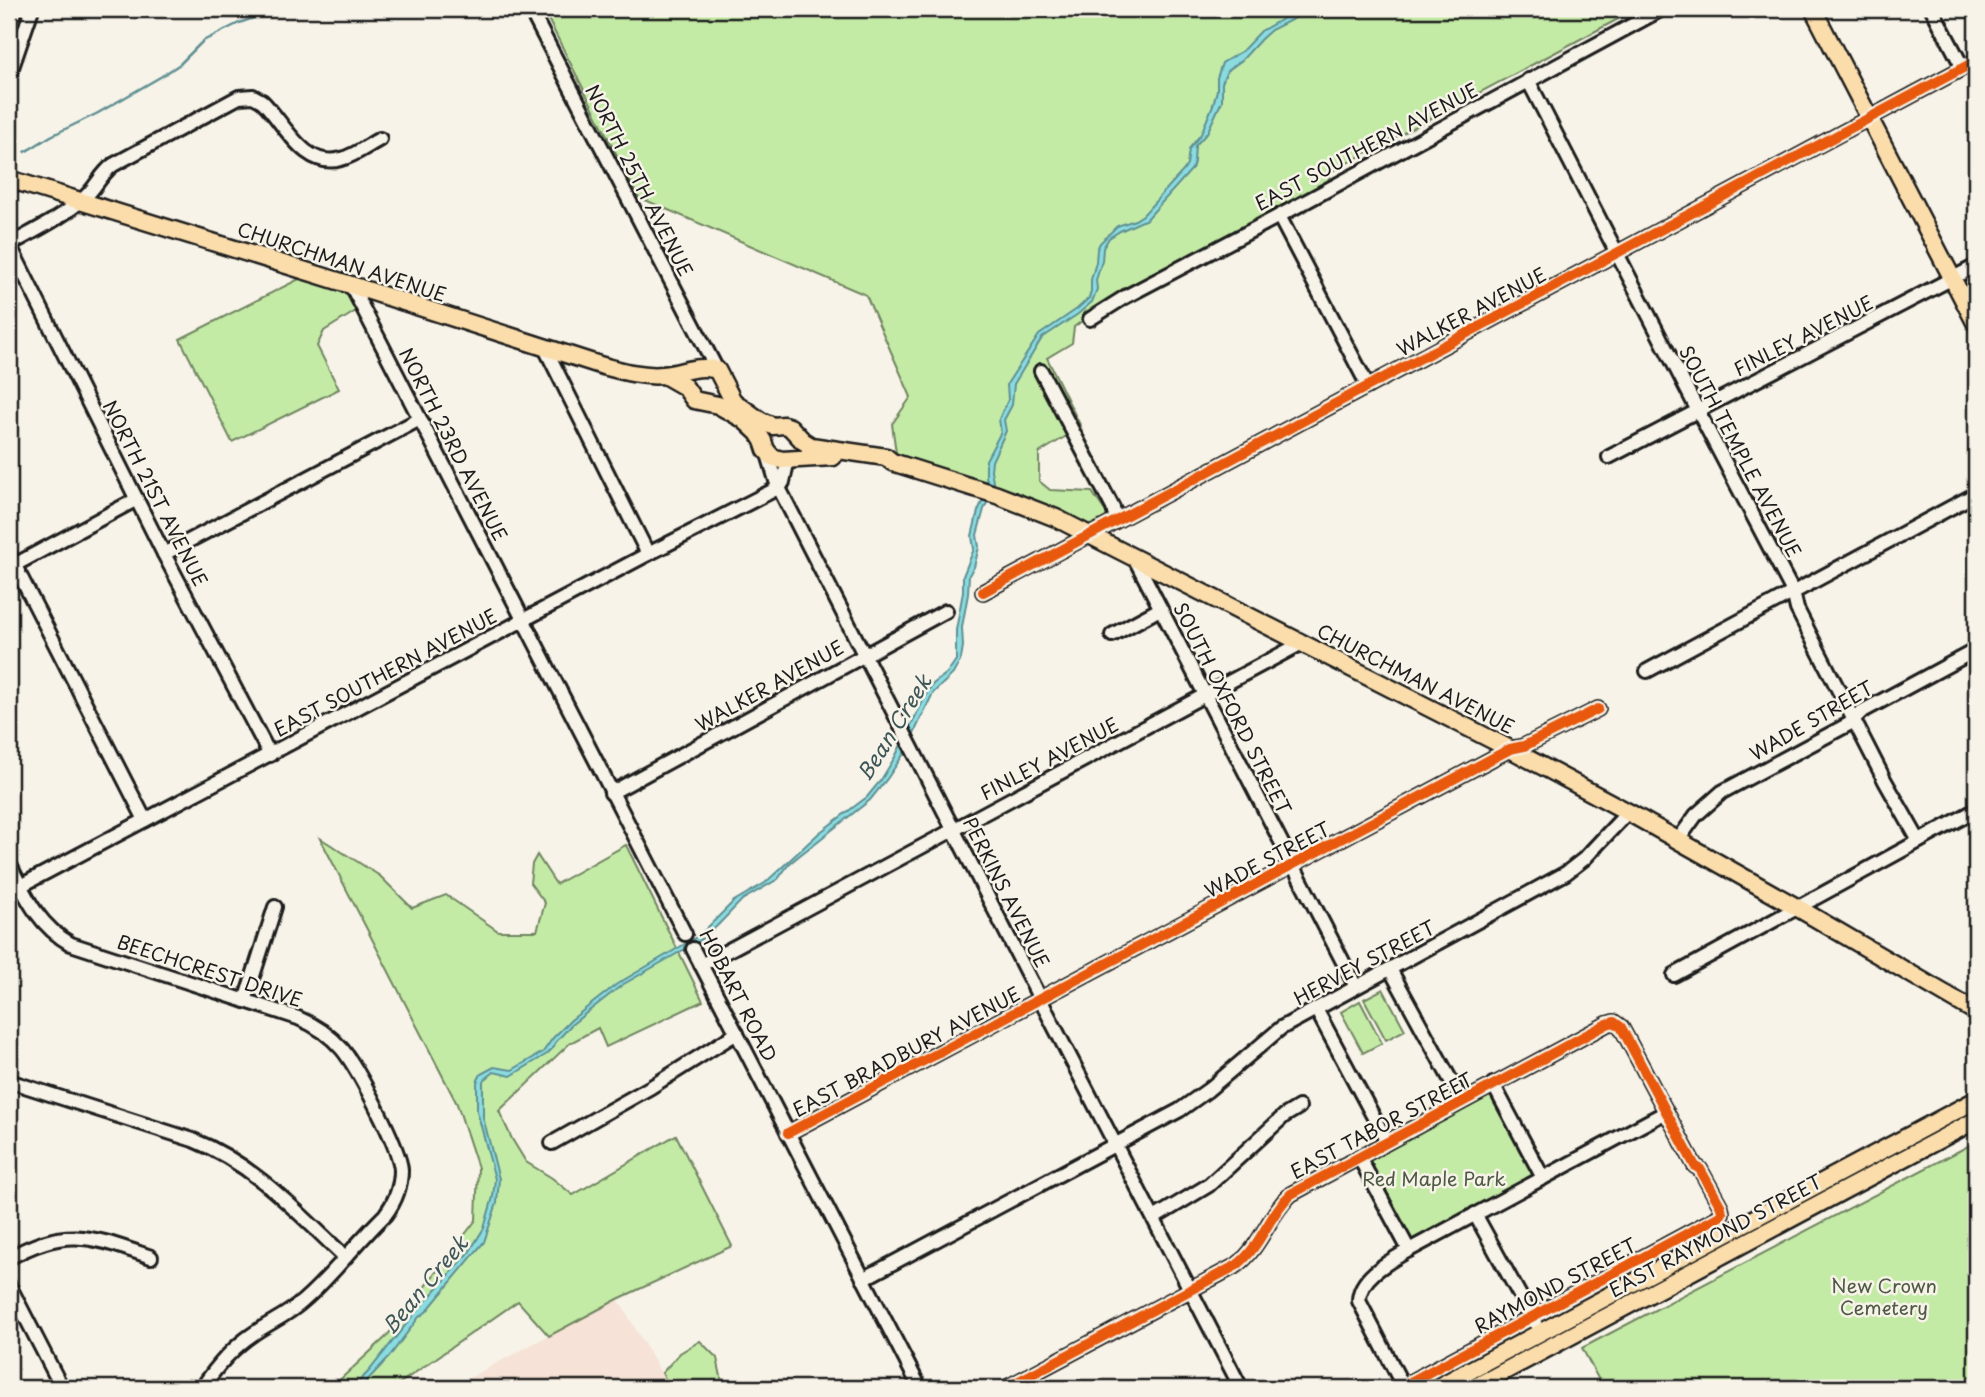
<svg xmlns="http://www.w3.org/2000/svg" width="1985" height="1397" font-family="'Playpen Sans',sans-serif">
  <rect width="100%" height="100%" fill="#f7f3e8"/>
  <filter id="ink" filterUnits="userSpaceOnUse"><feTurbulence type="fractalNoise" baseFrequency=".0143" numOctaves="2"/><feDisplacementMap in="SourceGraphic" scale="14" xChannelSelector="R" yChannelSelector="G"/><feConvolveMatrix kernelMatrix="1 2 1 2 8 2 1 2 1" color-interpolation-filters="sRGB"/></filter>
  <g filter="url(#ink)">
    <path fill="#f6e2d6" d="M618,1299L670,1388H450Z"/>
    <g fill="#c4eba6" stroke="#708461" stroke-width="2">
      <path d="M543,9H1637L1330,172L1328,182L1269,217L1125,293L1124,289L1074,327L1072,343L1047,358L1081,427L1039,453V481L1050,490L1092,492L1109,517L1089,528L896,453L892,424L911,397L866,295L638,197Z"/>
      <path d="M299,279L343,287L356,311L324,331L317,346L339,389L232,442L180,339Z"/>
      <path d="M320,838L380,876L412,908L446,895L498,931H537L545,903L530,883L532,864L537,855L556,884L626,845L703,1001L606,1047L598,1028L570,1043L499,1111L512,1139L526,1162L552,1178L573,1195L676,1135L732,1246L618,1299L549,1336L518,1301L393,1388H331L386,1337L476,1220L478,1168L457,1104Z"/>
      <path d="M1383,989L1405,1030L1386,1040L1364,999Z"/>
      <path d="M1360,1001L1382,1043L1363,1053L1341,1012Z"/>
      <path d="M1491,1094L1534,1176L1413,1242L1368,1160Z"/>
      <path d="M1976,1142V1388H1603L1582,1348Z"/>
      <path d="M700,1341L717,1358L723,1386L726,1388H670L662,1373L680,1353Z"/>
    </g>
    <path fill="#8adce1" stroke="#5e8f92" stroke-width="2" d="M1300,9H1309L1305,13L1271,30L1261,39L1242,60L1227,71L1222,83V101L1207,133L1195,146L1194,162L1192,169L1147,219L1120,231L1109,238L1103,248L1102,261L1096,280L1097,289L1092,302L1078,314L1042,338L1014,384L1012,405L1004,420L1006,431L992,461L991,470L994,488L984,509L977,535L979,547L974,567L969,575L968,594L962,627L963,646L961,659L953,674L933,693L905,752L887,779L870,800L800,855L789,864L778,879L742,900L717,926L699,941L622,985L571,1025L555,1043L554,1047L547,1054L511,1076L494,1072L483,1081V1117L499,1179L497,1203L484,1242L426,1312L419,1317L389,1357L360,1388H353L369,1371L415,1313L468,1254L484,1228L493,1197L495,1179L477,1111V1082L481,1074L494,1067L512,1070L543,1052L553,1038L571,1020L617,984L700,935L734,901L765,883L819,833L867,797L881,780L895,757L928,691L933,684L947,673L956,660V630L963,592V576L974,549L972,536L978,511L989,486L986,477V460L1001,432L999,419L1008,400L1007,384L1039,335L1077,309L1089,298L1091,291V280L1096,262L1097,249L1100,243L1117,226L1135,220L1143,215L1184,170L1187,165L1189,149L1201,134L1213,105L1217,90V78L1222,63L1242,51L1261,31Z"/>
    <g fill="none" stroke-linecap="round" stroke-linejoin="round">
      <path stroke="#5e8f92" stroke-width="2.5" d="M25,152L51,136L98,113L162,76L180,64L203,41L239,23L280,9"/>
      <defs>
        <g id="minor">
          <path d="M530,9L717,370"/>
          <path d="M1932,9L1963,68"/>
          <path d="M9,76L32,9"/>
          <path d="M1528,80L1698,411L1793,592L1797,609L1885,781L1919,841"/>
          <path d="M1279,216L1368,386"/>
          <path d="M9,245C34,231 63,217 84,198C96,188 100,175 113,165L239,97L253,96L262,101C284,122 304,170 341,159C354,156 367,146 380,139"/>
          <path d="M9,249L14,254L164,554L270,755"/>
          <path d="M351,285L685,934"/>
          <path d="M1090,319L1125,297L1279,216L1662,9"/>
          <path d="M545,348L648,554"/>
          <path d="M1041,371L1113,508L1116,520"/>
          <path d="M768,454L777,484L1040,999L1241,1388"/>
          <path d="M1609,457L1976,266"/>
          <path d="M780,487L783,482L788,459"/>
          <path d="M9,554L145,820"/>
          <path d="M164,554L420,419"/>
          <path d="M1134,557L1356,987"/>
          <path d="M9,568L137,499"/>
          <path d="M983,592L1976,61"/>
          <path d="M1112,635L1160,609"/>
          <path d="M1647,671L1976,494"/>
          <path d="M611,793L946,611"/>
          <path d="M1678,840L1696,815L1722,792L1849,724L1861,712L1976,650"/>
          <path d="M9,863C25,895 38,926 71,944L298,1018C315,1025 330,1035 342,1049C357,1067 400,1148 401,1170C401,1187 395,1202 385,1215C356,1243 333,1275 303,1301C288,1315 270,1322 253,1334C232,1348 216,1367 202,1388"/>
          <path d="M9,892L648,554L780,487"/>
          <path d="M693,949L920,1388"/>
          <path d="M701,965L1302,643"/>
          <path d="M1390,969L1462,1101"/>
          <path d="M1674,975L1976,810"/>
          <path d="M245,1001L275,907"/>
          <path d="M1316,1009L1387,1142"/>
          <path d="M9,1081L193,1140C254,1164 298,1213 345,1257"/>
          <path d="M1493,1084L1543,1178"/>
          <path d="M788,1133L1510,749L1524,746L1598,709"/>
          <path d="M552,1143L651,1087L737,1033"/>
          <path d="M1359,1157L1409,1250"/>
          <path d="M1475,1214L1535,1323"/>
          <path d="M1154,1218L1209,1185L1284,1116L1299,1107"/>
          <path d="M9,1258C67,1225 92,1237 151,1257"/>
          <path d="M863,1279L1180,1110L1208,1090L1281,1028L1566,873L1584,859L1628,812"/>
          <path d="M9,1285L62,1388"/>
          <path d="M1006,1388L1237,1265C1261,1247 1269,1214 1291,1194L1607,1024L1614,1022L1621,1027L1695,1166L1700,1169L1721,1207L1722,1213L1720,1216L1403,1386"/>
          <path d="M1404,1388L1359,1301C1359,1277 1390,1261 1409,1250L1666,1112"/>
        </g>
        <g id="major">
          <path d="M1813,9L1976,324"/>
          <path d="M9,179L351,285L603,366C622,371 643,377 663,375C681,373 699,364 717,370L733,401L761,421L773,426L784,425L790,427L803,441L811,446L886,457L892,462L997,495L1056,518L1510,749L1628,812L1798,908L1976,1012"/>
          <path d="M664,375L685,387L694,400L718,405L743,419L758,433L763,441L766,450L772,457L782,460L833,457"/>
          <path d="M1436,1388L1976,1100"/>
          <path d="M1473,1388L1976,1120"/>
        </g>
      </defs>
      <use href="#minor" stroke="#1c1c1c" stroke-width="18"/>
      <use href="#major" stroke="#1c1c1c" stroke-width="21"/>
      <use href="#minor" stroke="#f7f3e8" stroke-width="12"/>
      <use href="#major" stroke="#fbddab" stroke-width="16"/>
      <defs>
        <g id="cycleway">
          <path d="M983,592L1976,61"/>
          <path d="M788,1133L1510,749L1524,746L1598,709"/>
          <path d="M1006,1388L1237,1265C1261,1247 1269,1214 1291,1194L1607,1024L1614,1022L1621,1027L1695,1166L1700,1169L1721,1207L1722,1213L1720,1216L1403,1386"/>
        </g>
      </defs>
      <use href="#cycleway" stroke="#f7f3e8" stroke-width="15"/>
      <use href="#cycleway" stroke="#e8590c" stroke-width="10"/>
    </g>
  </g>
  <g text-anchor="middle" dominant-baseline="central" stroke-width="5" stroke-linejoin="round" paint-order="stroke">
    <g font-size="19" fill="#1c1c1c" stroke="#f7f3e8">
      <text transform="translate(1366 146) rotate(-28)">EAST SOUTHERN AVENUE</text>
      <text transform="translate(640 180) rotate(63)">NORTH 25TH AVENUE</text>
      <text transform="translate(342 261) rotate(18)">CHURCHMAN AVENUE</text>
      <text transform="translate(1471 311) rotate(-28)">WALKER AVENUE</text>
      <text transform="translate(1803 335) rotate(-27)">FINLEY AVENUE</text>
      <text transform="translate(454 444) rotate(63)">NORTH 23RD AVENUE</text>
      <text transform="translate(1741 451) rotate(62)">SOUTH TEMPLE AVENUE</text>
      <text transform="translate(156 493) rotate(63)">NORTH 21ST AVENUE</text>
      <text transform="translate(385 672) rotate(-28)">EAST SOUTHERN AVENUE</text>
      <text transform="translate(1416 678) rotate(27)">CHURCHMAN AVENUE</text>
      <text transform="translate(769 685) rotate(-29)">WALKER AVENUE</text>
      <text transform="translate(1233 708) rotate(63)">SOUTH OXFORD STREET</text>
      <text transform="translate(1811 720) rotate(-30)">WADE STREET</text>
      <text transform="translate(1049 758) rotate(-28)">FINLEY AVENUE</text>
      <text transform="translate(1267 859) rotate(-28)">WADE STREET</text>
      <text transform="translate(1007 892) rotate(63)">PERKINS AVENUE</text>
      <text transform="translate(1364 962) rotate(-28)">HERVEY STREET</text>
      <text transform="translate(210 970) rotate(18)">BEECHCREST DRIVE</text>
      <text transform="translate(739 995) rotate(63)">HOBART ROAD</text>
      <text transform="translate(906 1051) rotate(-28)">EAST BRADBURY AVENUE</text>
      <text transform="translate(1381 1125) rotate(-28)">EAST TABOR STREET</text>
      <text transform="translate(1715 1235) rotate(-28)">EAST RAYMOND STREET</text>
      <text transform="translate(1555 1285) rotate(-28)">RAYMOND STREET</text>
    </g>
    <g font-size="19" fill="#4e5a45" stroke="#f7f3e8">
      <text x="1434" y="1178">Red Maple Park</text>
      <text x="1884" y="1285">New Crown<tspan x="1884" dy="22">Cemetery</tspan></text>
    </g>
    <g font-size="21" font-style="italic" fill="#3d5657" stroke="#f7f3e8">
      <text transform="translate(893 727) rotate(-58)">Bean Creek</text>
      <text transform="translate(424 1284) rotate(-50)">Bean Creek</text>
    </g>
  </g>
  <rect width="1985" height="1397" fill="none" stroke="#f7f3e8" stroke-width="35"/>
  <rect x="18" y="18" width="1950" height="1362" fill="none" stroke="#1c1c1c" stroke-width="2.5" filter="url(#ink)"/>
</svg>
